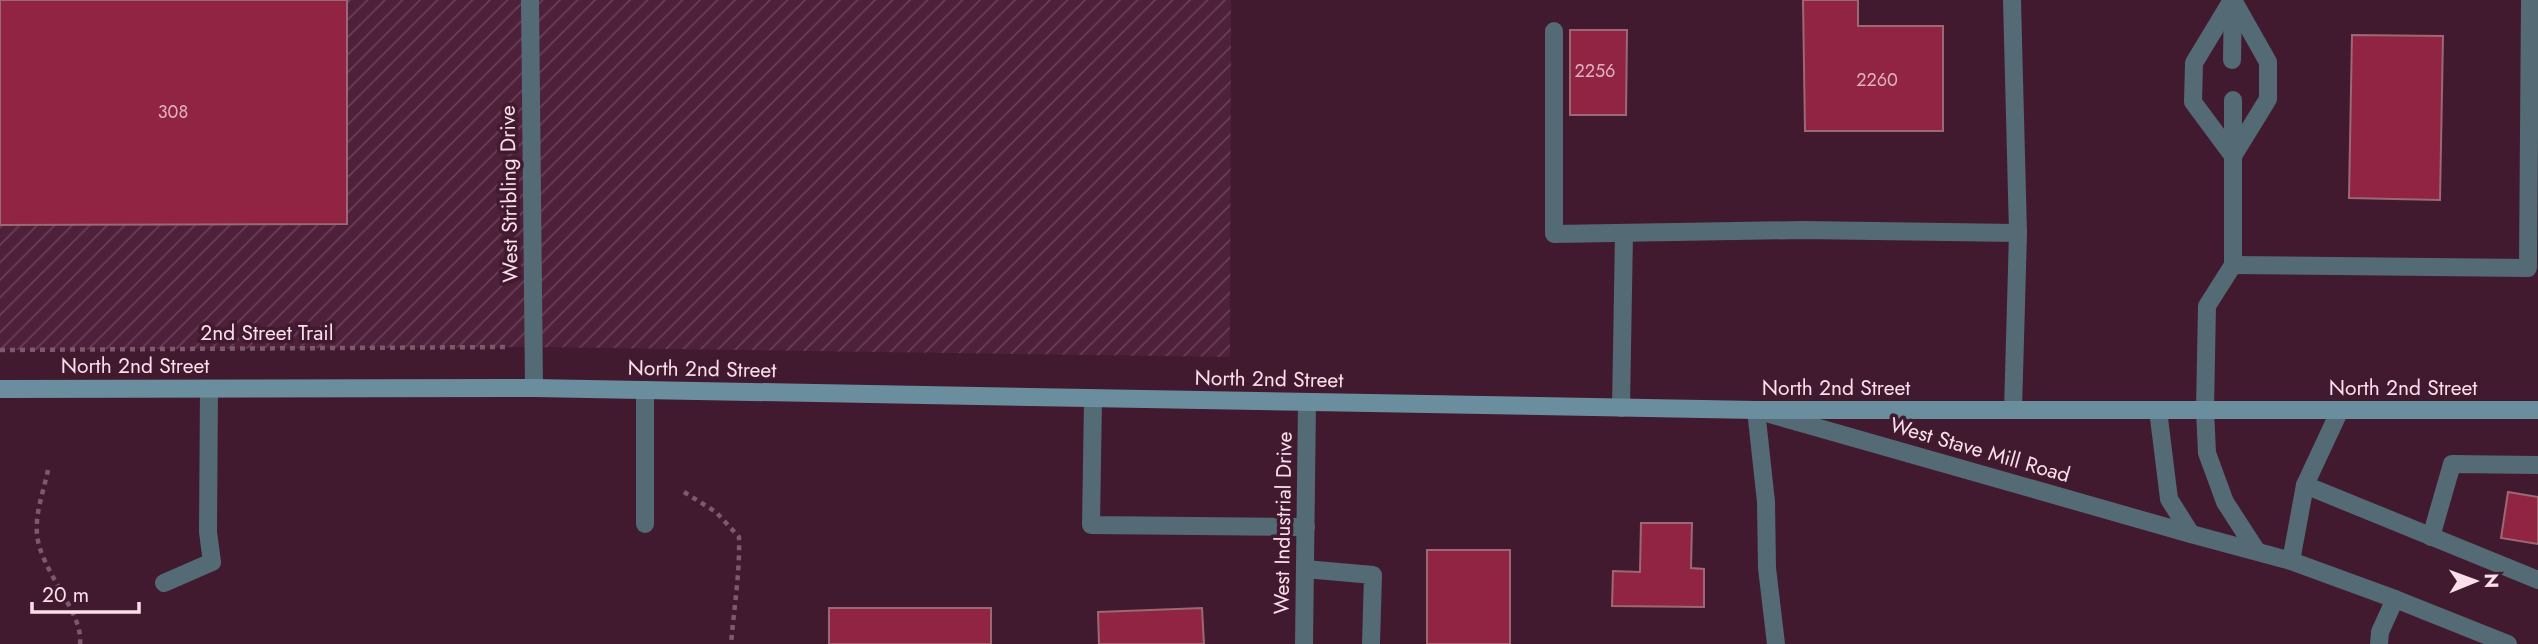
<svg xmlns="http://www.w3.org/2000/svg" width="2538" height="644" font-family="Jost,sans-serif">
  <defs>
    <pattern id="industrial-furrows" width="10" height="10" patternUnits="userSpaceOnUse" patternTransform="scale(1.75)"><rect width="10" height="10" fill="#4e203a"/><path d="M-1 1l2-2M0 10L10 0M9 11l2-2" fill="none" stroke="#684057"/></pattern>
  </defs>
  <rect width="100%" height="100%" fill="#411a2f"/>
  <path fill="url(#industrial-furrows)" d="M0,0H1231L1230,357L533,347L0,350Z"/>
  <g fill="#912443" stroke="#9c6871" stroke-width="2">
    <path d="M0,0H347V224L0,225Z"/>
    <path d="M1803,0H1858V26H1943V131H1805Z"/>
    <path d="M1570,30H1627L1626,115H1570Z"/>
    <path d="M2352,35L2443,36L2440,200L2349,198Z"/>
    <path d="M2508,492L2538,497V544L2501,538Z"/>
    <path d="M1641,523H1692L1691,568L1704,569V607L1612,606L1613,571L1640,572Z"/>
    <rect x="1427" y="550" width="83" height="94"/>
    <rect x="829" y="608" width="162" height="36"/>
    <path d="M1202,608L1204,644H1099L1098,612Z"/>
  </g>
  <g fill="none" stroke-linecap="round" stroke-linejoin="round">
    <g stroke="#7c596b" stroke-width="4.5" stroke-dasharray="5 5" stroke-linecap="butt">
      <path d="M0,350L507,347"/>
      <path d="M48,470C44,490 35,513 37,534C40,571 84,613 80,644"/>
      <path d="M684,492L716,512L739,537C740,573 734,608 731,644"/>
    </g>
    <g stroke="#546a74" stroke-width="18">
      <path d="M2012,0L2018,233L2013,410"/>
      <path d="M2232,0L2194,63L2193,102L2233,156L2268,99V62L2233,0"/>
      <path d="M1554,31V234L1802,230L2018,233"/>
      <path d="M2232,60L2233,0"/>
      <path d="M2233,265L2528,268L2530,0"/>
      <path d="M1093,399L1091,525L1306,527"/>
      <path d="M1621,408L1624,233"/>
      <path d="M1756,410L1766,502L1767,568L1776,644"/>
      <path d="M2205,410L2207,306L2233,265V100"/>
      <path d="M2305,485L2538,580"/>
      <path d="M645,524V390"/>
      <path d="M2431,537L2452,464L2538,465"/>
      <path d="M2291,561L2305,485L2340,410"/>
      <path d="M164,583L212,562L208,532L209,389"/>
      <path d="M2379,644L2380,632L2395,599"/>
    </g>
    <g stroke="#546a74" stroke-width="18">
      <path d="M530,0L534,388"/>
      <path d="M2158,410L2169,499L2191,534"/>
      <path d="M2205,410L2207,453L2225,502L2256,550"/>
      <path d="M1763,412L2191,534L2291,561L2395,599L2508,644"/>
      <path d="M1305,569L1373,575L1371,644"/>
      <path d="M1304,644L1307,403"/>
    </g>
    <path stroke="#6b8e9e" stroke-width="18" d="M0,389L534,388L1756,410H2538"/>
  </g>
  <g text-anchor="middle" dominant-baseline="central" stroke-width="7" stroke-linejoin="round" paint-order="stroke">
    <g font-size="18" fill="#e0b0c1">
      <text x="1595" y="71">2256</text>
      <text x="1877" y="80">2260</text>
      <text x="173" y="112">308</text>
    </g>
    <g font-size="21" fill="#fadfeb" stroke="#411a2f">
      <text transform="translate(509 194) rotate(-91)">West Stribling Drive</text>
      <text x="267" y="333">2nd Street Trail</text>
      <text x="135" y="366">North 2nd Street</text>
      <text transform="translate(702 369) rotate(1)">North 2nd Street</text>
      <text transform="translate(1269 379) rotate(1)">North 2nd Street</text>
      <text x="1836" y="388">North 2nd Street</text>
      <text x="2403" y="388">North 2nd Street</text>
      <text transform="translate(1980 450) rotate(16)">West Stave Mill Road</text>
      <text transform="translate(1283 523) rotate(-89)">West Industrial Drive</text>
    </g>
  </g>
  <g transform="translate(2475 581) rotate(89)" stroke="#411a2f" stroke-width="5" paint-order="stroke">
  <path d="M0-5L12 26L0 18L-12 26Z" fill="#fadfeb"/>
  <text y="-10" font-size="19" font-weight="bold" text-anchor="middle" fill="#fadfeb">N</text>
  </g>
  <path d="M32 602v10h107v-10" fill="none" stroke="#fadfeb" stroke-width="3.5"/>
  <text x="42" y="602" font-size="21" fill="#fadfeb" stroke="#411a2f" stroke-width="5" paint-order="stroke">20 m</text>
</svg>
